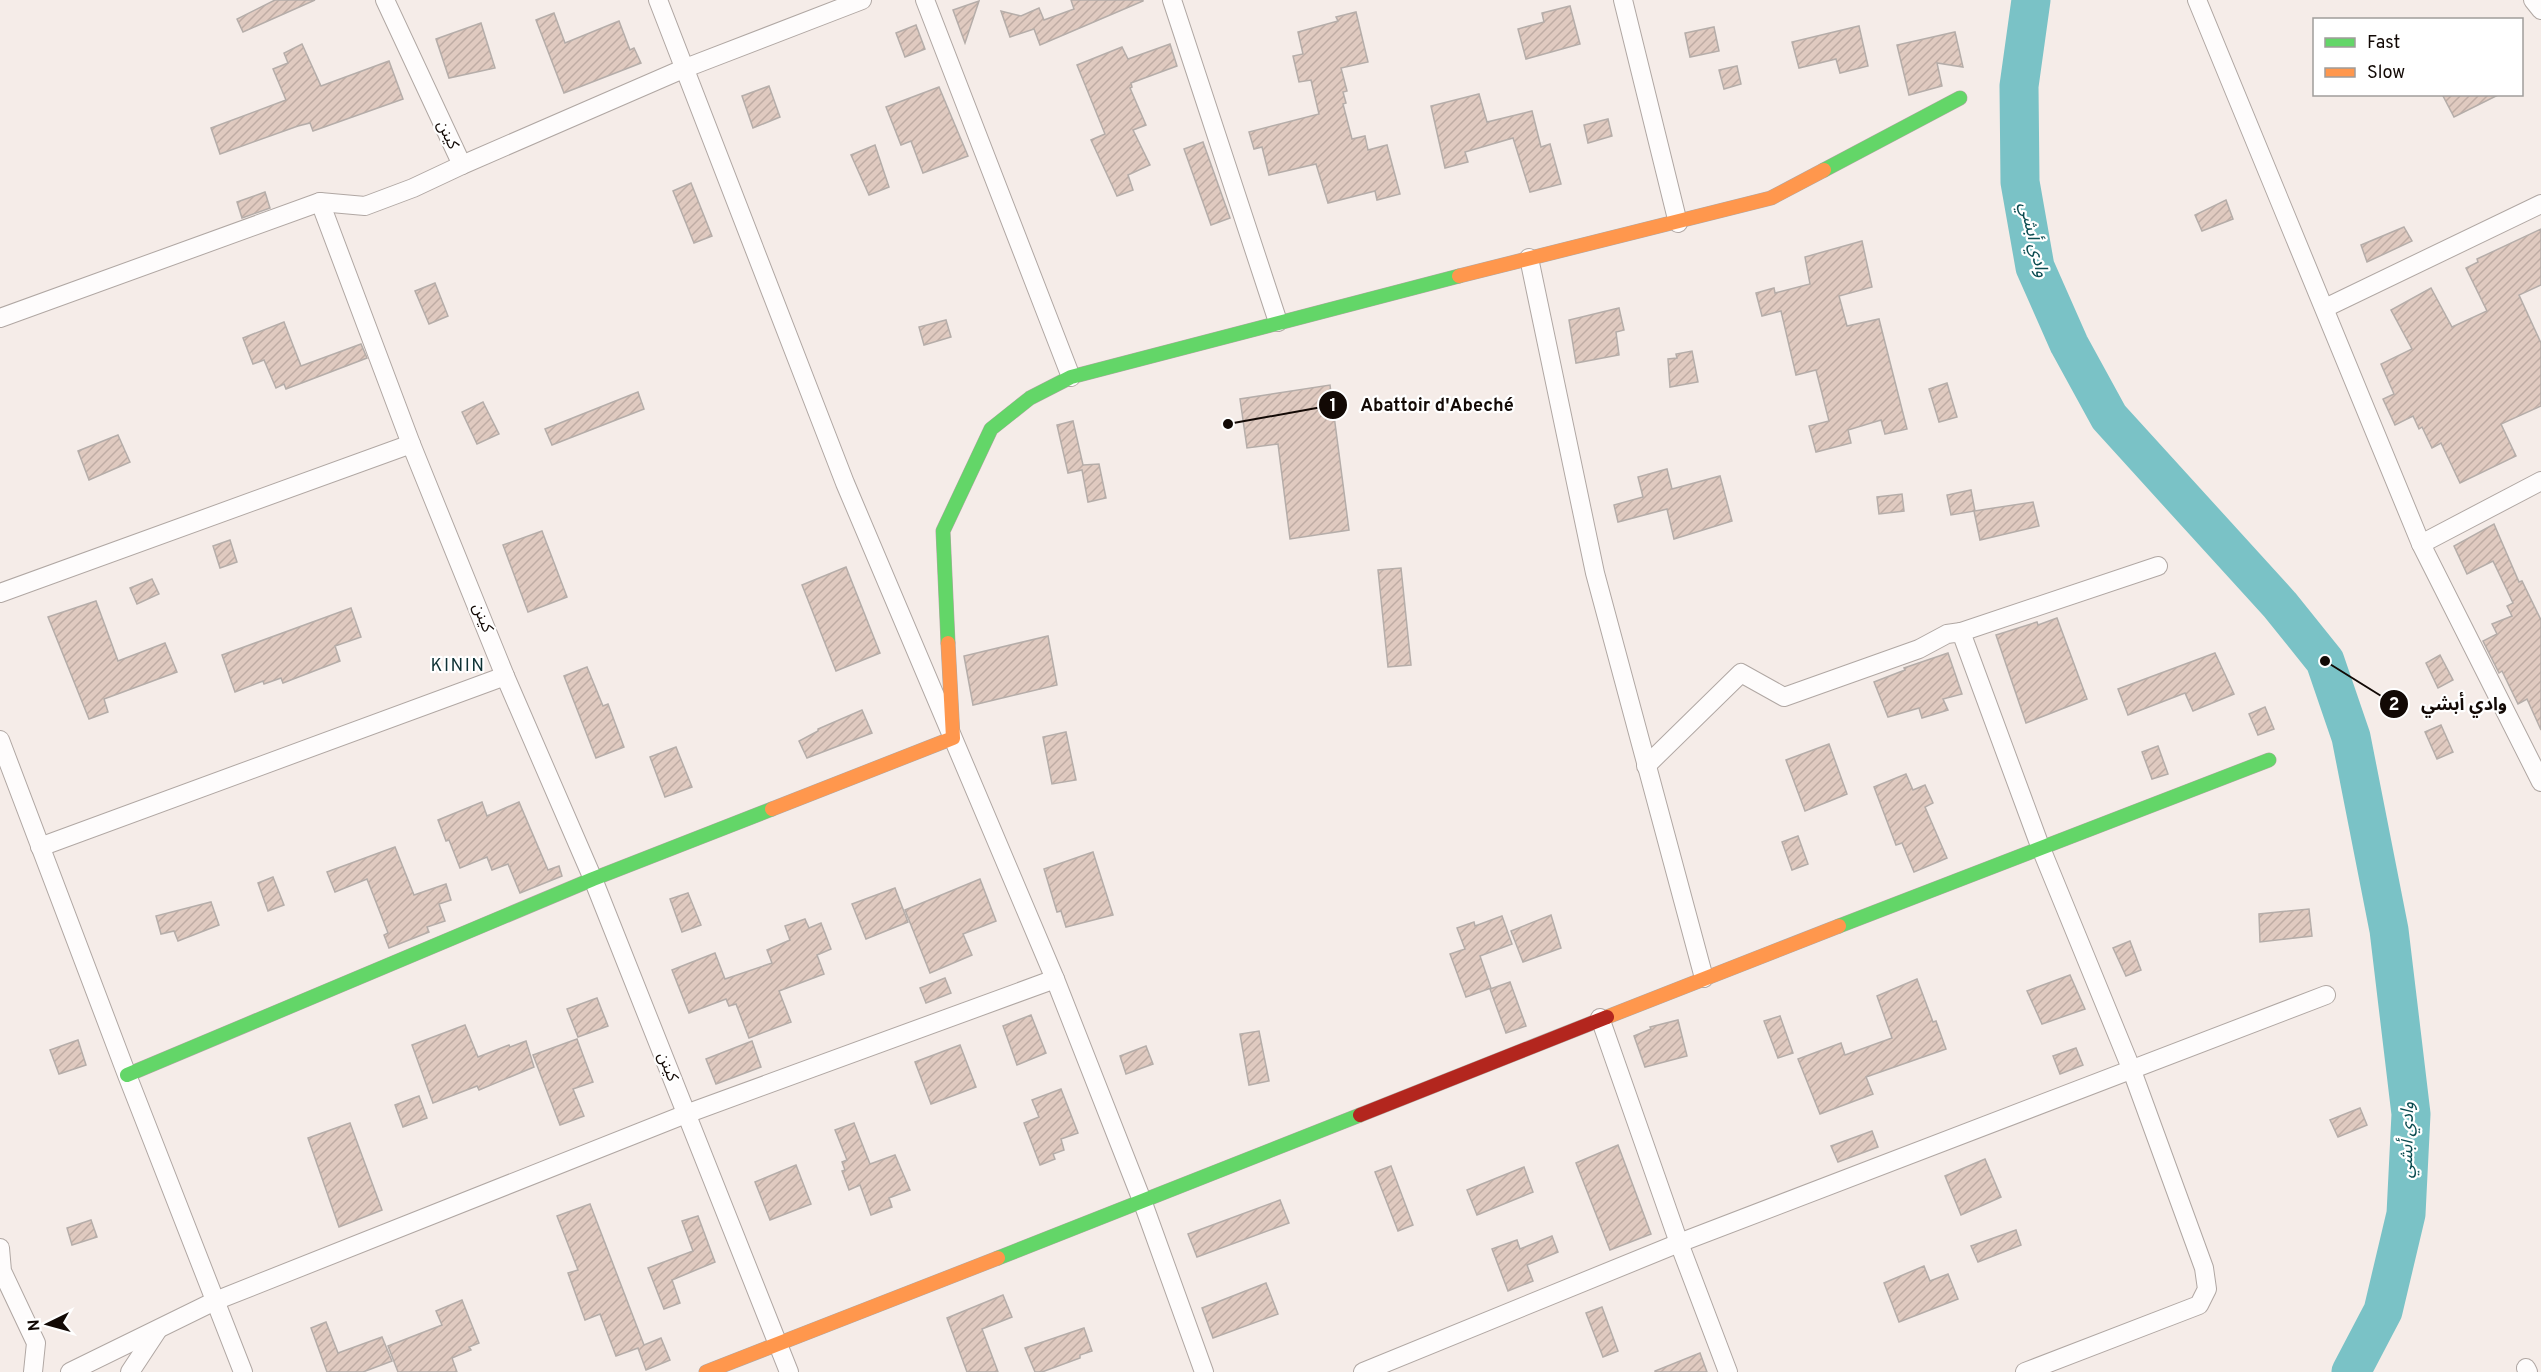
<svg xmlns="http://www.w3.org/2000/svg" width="2541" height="1372" font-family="Overpass,'Noto Sans Arabic',sans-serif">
  <defs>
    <pattern id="building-hatch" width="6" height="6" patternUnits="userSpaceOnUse" patternTransform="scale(1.5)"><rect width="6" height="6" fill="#e0cac0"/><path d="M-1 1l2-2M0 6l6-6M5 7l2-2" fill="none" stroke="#bfaca4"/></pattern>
  </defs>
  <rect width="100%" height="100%" fill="#f5ece8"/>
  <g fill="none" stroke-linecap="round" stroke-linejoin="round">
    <path stroke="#7ac2c6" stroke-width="39" d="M2031,0L2019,86L2020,182L2035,267L2069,344L2109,417L2280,605L2325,661L2351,737L2389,930L2411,1114L2406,1214L2383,1311L2351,1372"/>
  </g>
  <g fill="url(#building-hatch)" stroke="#b5ada9" stroke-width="1.5">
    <path d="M275,0H315L243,32L237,19Z"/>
    <path d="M1071,0H1143V1L1040,45L1034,29L1010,37L1001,11L1021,16L1039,8L1044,20L1074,9Z"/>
    <path d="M979,1L965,43L953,10Z"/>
    <path d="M1570,6L1580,44L1526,59L1518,29L1544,22L1542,13Z"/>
    <path d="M1356,12L1368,62L1341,68L1347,91L1343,92L1346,103L1343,104L1352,139L1365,136L1368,150L1387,145L1400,194L1377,200L1375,191L1328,203L1316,164L1269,175L1262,147L1254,149L1249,132L1319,114L1311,80L1299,82L1293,56L1303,54L1298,32L1338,21L1336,17Z"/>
    <path d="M554,13L565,43L619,21L630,50L634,48L641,63L564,93L536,20Z"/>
    <path d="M481,23L495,68L449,78L436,39Z"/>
    <path d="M916,25L925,49L905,57L896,33Z"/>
    <path d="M1859,26L1868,66L1840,73L1836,59L1799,68L1792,42Z"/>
    <path d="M1714,27L1719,51L1690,57L1685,33Z"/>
    <path d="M1955,32L1963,67L1937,63L1942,86L1909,95L1897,45Z"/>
    <path d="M302,44L321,86L389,61L403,99L313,131L310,123L298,126L220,154L211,128L286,100L273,69L288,63L284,53Z"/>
    <path d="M1170,44L1177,66L1131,83L1132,87L1130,88L1146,125L1133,130L1150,165L1128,175L1133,190L1117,196L1091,140L1105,134L1077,65L1122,47L1128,59Z"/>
    <path d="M1737,66L1741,84L1724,89L1719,70Z"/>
    <path d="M769,86L780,117L753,128L742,96Z"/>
    <path d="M939,87L968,156L923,173L911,141L901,145L886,107Z"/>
    <path d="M1479,94L1487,122L1532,111L1541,147L1550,144L1561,184L1530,192L1513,138L1465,152L1468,162L1445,168L1431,106Z"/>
    <path d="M2442,94H2500L2454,117Z"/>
    <path d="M1608,119L1612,136L1588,143L1584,125Z"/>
    <path d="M1203,142L1230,218L1211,225L1184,149Z"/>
    <path d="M875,145L889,187L869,195L851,155Z"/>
    <path d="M691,183L712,236L694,243L673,191Z"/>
    <path d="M265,192L270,208L242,218L237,202Z"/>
    <path d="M2226,200L2233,219L2202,231L2195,215Z"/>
    <path d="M2404,227L2412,241L2367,262L2361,245Z"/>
    <path d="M2541,229V285L2519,295L2541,343V406L2501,424L2516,456L2460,483L2441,443L2432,448L2422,427L2419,429L2413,416L2395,425L2383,399L2394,394L2381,364L2412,349L2391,310L2431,288L2452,327L2487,311L2466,268L2478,262L2477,259Z"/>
    <path d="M1862,241L1872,287L1839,296L1847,326L1879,319L1907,429L1885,434L1881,420L1848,430L1851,443L1816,452L1809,426L1829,421L1816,370L1796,375L1781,311L1762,316L1756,293L1774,288L1775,293L1810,284L1805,257Z"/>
    <path d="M435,283L448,316L429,324L415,291Z"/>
    <path d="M1619,308L1624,330L1616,332L1619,355L1576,363L1569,320Z"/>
    <path d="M946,320L951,337L924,345L919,327Z"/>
    <path d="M284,322L301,366L361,344L367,358L286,389L284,384L276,388L264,360L253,364L243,338Z"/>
    <path d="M1692,351L1698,382L1670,387L1668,359L1677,358L1676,354Z"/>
    <path d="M1947,383L1957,417L1939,422L1929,389Z"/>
    <path d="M1330,385L1349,530L1290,539L1278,444L1247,448L1240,399Z"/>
    <path d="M638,392L644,409L552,445L545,429Z"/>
    <path d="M483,402L499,434L477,444L462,412Z"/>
    <path d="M1073,421L1083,465L1099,464L1106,498L1088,502L1082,470L1068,473L1057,425Z"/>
    <path d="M118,435L130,462L89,480L78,451Z"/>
    <path d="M1667,469L1672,489L1720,476L1732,521L1674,539L1667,509L1618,522L1614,505L1643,497L1638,477Z"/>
    <path d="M1971,490L1975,511L1951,515L1947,495Z"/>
    <path d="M1902,494L1904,511L1879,514L1877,497Z"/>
    <path d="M2033,502L2039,526L1980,540L1974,511Z"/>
    <path d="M2494,524L2519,582L2522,581L2541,620V730L2527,699L2518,704L2502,671L2499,673L2483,641L2497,634L2492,624L2512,616L2507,606L2513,603L2493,561L2467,574L2454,546Z"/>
    <path d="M542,531L567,597L528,612L503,545Z"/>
    <path d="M230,540L237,562L220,568L213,546Z"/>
    <path d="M846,567L880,653L836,671L802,585Z"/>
    <path d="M1401,568L1411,665L1388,667L1378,570Z"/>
    <path d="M152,579L159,594L137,604L130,588Z"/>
    <path d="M96,601L118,661L165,643L177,672L104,699L108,712L89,719L48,617Z"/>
    <path d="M351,608L361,637L335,646L340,661L283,683L281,678L264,684L263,681L235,692L222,655Z"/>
    <path d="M2057,618L2087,699L2026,723L1996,635L2037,622L2038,625Z"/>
    <path d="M1048,636L1057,685L973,705L964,656Z"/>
    <path d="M1948,653L1962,694L1943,699L1948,710L1922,718L1919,708L1888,717L1874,682L1905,670L1904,668Z"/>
    <path d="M2215,653L2234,694L2193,711L2185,693L2128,715L2118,689Z"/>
    <path d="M2440,655L2453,680L2438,688L2426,663Z"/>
    <path d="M587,667L603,706L608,704L624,747L596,758L564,676Z"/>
    <path d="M2265,707L2274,729L2258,735L2249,714Z"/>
    <path d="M862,710L872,733L807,758L799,741L818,731V729Z"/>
    <path d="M2441,725L2453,752L2437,759L2425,732Z"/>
    <path d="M1066,732L1076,780L1052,784L1043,737Z"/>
    <path d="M1829,744L1847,794L1805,811L1786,760Z"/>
    <path d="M2158,746L2168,774L2152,779L2142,752Z"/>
    <path d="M676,747L692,787L665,797L650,757Z"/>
    <path d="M1906,774L1913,790L1925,785L1933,803L1925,807L1947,858L1914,872L1902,843L1896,845L1874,787Z"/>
    <path d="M482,802L487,816L519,802L548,870L559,866L562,876L520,893L508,864L492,870L487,857L460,868L449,840L446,841L438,820Z"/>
    <path d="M1798,836L1808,864L1792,870L1782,842Z"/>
    <path d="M395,847L414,895L446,884L451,900L439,904L445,921L427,927L429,932L389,948L384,935L388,933L367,879L335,892L327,872Z"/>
    <path d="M1093,852L1113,915L1066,927L1061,911L1057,912L1044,869Z"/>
    <path d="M273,877L284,905L268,911L258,883Z"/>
    <path d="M980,879L996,921L963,934L972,955L930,973L905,910Z"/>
    <path d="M895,888L908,922L866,939L852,904Z"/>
    <path d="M688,893L701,925L682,932L670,899Z"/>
    <path d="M211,902L219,925L178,941L174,931L161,934L156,916Z"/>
    <path d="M2309,909L2312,936L2260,942L2259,914Z"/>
    <path d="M1551,915L1561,948L1523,962L1511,931Z"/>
    <path d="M1502,916L1512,944L1480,956L1491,988L1466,997L1450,954L1465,949L1457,928L1474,922L1475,926Z"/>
    <path d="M805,919L809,928L821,923L831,949L817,955L824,974L779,991L791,1022L749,1038L736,1004L729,1006L726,999L689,1013L672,970L715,953L725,979L772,963L767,950L790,940L785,926Z"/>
    <path d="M2130,941L2141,970L2126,976L2113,948Z"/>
    <path d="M2070,975L2085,1009L2042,1024L2027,991Z"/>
    <path d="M945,978L951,993L926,1003L920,988Z"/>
    <path d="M1917,979L1933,1022L1936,1021L1946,1049L1866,1077L1873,1094L1820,1114L1798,1059L1841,1043L1845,1055L1892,1038L1877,996Z"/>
    <path d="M1510,982L1526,1026L1506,1033L1490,989Z"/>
    <path d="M597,998L608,1026L578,1037L567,1009Z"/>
    <path d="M1031,1015L1046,1053L1017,1065L1003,1026Z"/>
    <path d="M1780,1016L1793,1053L1778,1058L1764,1021Z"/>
    <path d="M1678,1020L1687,1056L1645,1067L1634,1036L1651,1029L1650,1027Z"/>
    <path d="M465,1025L478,1057L509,1045L510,1047L526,1041L534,1067L479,1090L477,1086L433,1103L412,1045Z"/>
    <path d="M1259,1031L1269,1081L1249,1085L1240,1034Z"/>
    <path d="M577,1039L593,1082L573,1089L584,1116L560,1125L533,1055Z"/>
    <path d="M78,1040L86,1065L59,1074L50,1050Z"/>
    <path d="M752,1041L761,1067L716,1084L706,1059Z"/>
    <path d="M960,1045L976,1087L931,1104L915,1062Z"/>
    <path d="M1146,1046L1153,1064L1126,1074L1120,1056Z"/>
    <path d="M2076,1048L2083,1065L2060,1074L2053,1056Z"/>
    <path d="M1061,1089L1078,1133L1061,1139L1064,1150L1053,1154L1055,1159L1040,1165L1024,1123L1039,1117L1032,1100Z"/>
    <path d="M419,1096L427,1118L403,1127L395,1105Z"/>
    <path d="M2360,1108L2367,1125L2338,1137L2330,1120Z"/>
    <path d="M350,1123L382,1210L339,1227L308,1138Z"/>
    <path d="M854,1123L870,1164L895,1155L910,1190L889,1198L892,1207L871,1215L860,1185L849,1190L842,1171L845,1170L842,1162L847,1160L835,1130Z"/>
    <path d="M1872,1131L1878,1147L1838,1162L1831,1146Z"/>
    <path d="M1618,1145L1651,1234L1610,1250L1576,1163Z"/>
    <path d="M1985,1159L2001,1197L1961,1215L1945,1176Z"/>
    <path d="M796,1165L811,1204L770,1220L755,1182Z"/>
    <path d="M1391,1166L1413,1225L1398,1231L1375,1172Z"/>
    <path d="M1524,1167L1533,1192L1477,1215L1467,1190Z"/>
    <path d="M1280,1200L1289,1223L1197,1257L1188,1234Z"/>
    <path d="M590,1204L644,1345L661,1338L670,1360L646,1370L638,1348L616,1356L600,1314L585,1320L568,1273L578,1270L557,1216Z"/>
    <path d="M698,1216L715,1262L672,1280L680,1303L664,1309L648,1268L693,1251L682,1221Z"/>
    <path d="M91,1220L97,1237L72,1245L67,1228Z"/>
    <path d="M2016,1230L2021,1245L1978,1262L1971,1246Z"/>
    <path d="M1552,1236L1558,1252L1527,1265L1533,1281L1508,1291L1492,1249L1517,1240L1520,1249Z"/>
    <path d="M1924,1266L1930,1281L1948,1274L1958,1299L1899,1322L1884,1283Z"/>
    <path d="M1266,1283L1278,1314L1213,1338L1202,1308Z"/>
    <path d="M1003,1295L1012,1317L982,1329L998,1372H967L947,1318Z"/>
    <path d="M462,1300L479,1343L469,1347L471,1350L452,1358L457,1372H398L388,1346L442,1325L436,1311Z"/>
    <path d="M1602,1307L1618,1351L1603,1357L1586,1313Z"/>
    <path d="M326,1322L338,1353L382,1337L392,1361L363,1372H327L311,1328Z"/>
    <path d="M1084,1328L1092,1351L1080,1355V1358L1042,1372H1035L1025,1348Z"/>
    <path d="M1700,1353L1707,1372H1655V1371Z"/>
  </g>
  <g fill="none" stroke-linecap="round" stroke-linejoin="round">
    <defs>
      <g id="street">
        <path d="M658,0L845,483L1055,979L1143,1203L1204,1372"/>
        <path d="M925,0L1071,377"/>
        <path d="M1172,0L1278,322"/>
        <path d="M1623,0L1678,223"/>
        <path d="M2197,0L2421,544L2541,782"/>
        <path d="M2533,0L2541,10"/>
        <path d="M462,165L683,69L862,0"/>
        <path d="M320,202L411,444L505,676L593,879L789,1372"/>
        <path d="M1529,258L1595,573L1704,978"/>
        <path d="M2325,308L2541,204"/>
        <path d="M0,318L320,202L365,206L413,188L462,165L385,0"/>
        <path d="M2421,544L2541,481"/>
        <path d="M0,593L411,444"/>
        <path d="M1961,632L2158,566"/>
        <path d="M0,740L127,1075L243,1372"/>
        <path d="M1646,766L1741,673L1784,697L1919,649L1947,634L1961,632L2040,846L2131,1068L2204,1268L2207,1289L2199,1305L2025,1372"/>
        <path d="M40,847L505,676"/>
        <path d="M1600,1018L1679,1243L1728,1372"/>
        <path d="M0,1248L2,1271L36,1343L33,1372"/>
        <path d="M2526,1368L2528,1372"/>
        <path d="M70,1372L215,1301L686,1114L1055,979"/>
        <path d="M130,1372L157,1331"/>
        <path d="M1363,1372L1679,1243L2326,995"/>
      </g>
      <g id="fast">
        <path d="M1824,170L1960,98"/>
        <path d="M948,643L943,531L991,429L1030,398L1071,377L1459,276"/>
        <path d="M1839,926L2269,760"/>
        <path d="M127,1075L593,879L772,809"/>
        <path d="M998,1258L1360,1115"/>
      </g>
      <g id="slow">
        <path d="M1459,276L1771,198L1824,170"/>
        <path d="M772,809L953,738L948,643"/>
        <path d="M1607,1017L1839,926"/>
        <path d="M706,1372L998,1258"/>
      </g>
      <path id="jam" d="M1360,1115L1607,1017"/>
    </defs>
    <use href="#street" stroke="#b0a7a3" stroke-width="20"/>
    <use href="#fast" stroke="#b0a7a3" stroke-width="15"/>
    <use href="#slow" stroke="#b0a7a3" stroke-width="15"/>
    <use href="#jam" stroke="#b0a7a3" stroke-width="15"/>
    <use href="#street" stroke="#fefcfc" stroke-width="18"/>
    <use href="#fast" stroke="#63d668" stroke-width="14"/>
    <use href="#slow" stroke="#ff974d" stroke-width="14"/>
    <use href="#jam" stroke="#b3261e" stroke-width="14"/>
  </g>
  <g text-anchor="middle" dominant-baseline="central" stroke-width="4.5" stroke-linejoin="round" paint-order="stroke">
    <g font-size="16" fill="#120905" stroke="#fff">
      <text transform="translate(447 135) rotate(64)">كينن</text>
      <text transform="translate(482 618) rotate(68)">كينن</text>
      <text transform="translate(667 1067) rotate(68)">كينن</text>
    </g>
    <g font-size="18" font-style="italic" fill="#0a4b50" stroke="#fff">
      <text transform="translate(2033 240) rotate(77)">وادي أبشي</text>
      <text transform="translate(2408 1140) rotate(-89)">وادي أبشي</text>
    </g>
    <g font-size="18" letter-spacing="1.5" fill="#0e3134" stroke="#fff">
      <text x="458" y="666">KININ</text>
    </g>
  </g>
  <path fill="none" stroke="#120905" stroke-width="2" d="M1228 424L1333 405M2325 661L2394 704"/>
  <g fill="#120905" stroke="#fff" stroke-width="2">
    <circle cx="1228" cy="424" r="6"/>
    <circle cx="2325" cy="661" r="6"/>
    <circle cx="1333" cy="405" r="15"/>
    <circle cx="2394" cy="704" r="15"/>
  </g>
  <g font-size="18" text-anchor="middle" font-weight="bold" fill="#fff">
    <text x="1333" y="411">1</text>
    <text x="2394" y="710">2</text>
  </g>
  <g font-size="18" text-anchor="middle" font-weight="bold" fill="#120905" stroke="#fff" stroke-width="4.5" stroke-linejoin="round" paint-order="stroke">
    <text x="1437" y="411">Abattoir d'Abeché</text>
    <text x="2464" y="710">وادي أبشي</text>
  </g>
  <rect x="2313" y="18" width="210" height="78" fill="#ffffff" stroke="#a09d9b" stroke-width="1.5"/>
  <rect x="2325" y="38" width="30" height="9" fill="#63d668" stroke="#a09d9b" stroke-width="1.5"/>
  <text x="2367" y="48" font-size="18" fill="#120905">Fast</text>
  <rect x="2325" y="68" width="30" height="9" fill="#ff974d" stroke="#a09d9b" stroke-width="1.5"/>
  <text x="2367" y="78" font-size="18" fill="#120905">Slow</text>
  <g transform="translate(48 1324) rotate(265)" stroke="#ffffff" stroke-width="4.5" paint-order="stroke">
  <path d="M0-4.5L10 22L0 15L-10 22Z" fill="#120905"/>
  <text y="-9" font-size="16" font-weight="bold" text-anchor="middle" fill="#120905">N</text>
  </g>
</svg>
